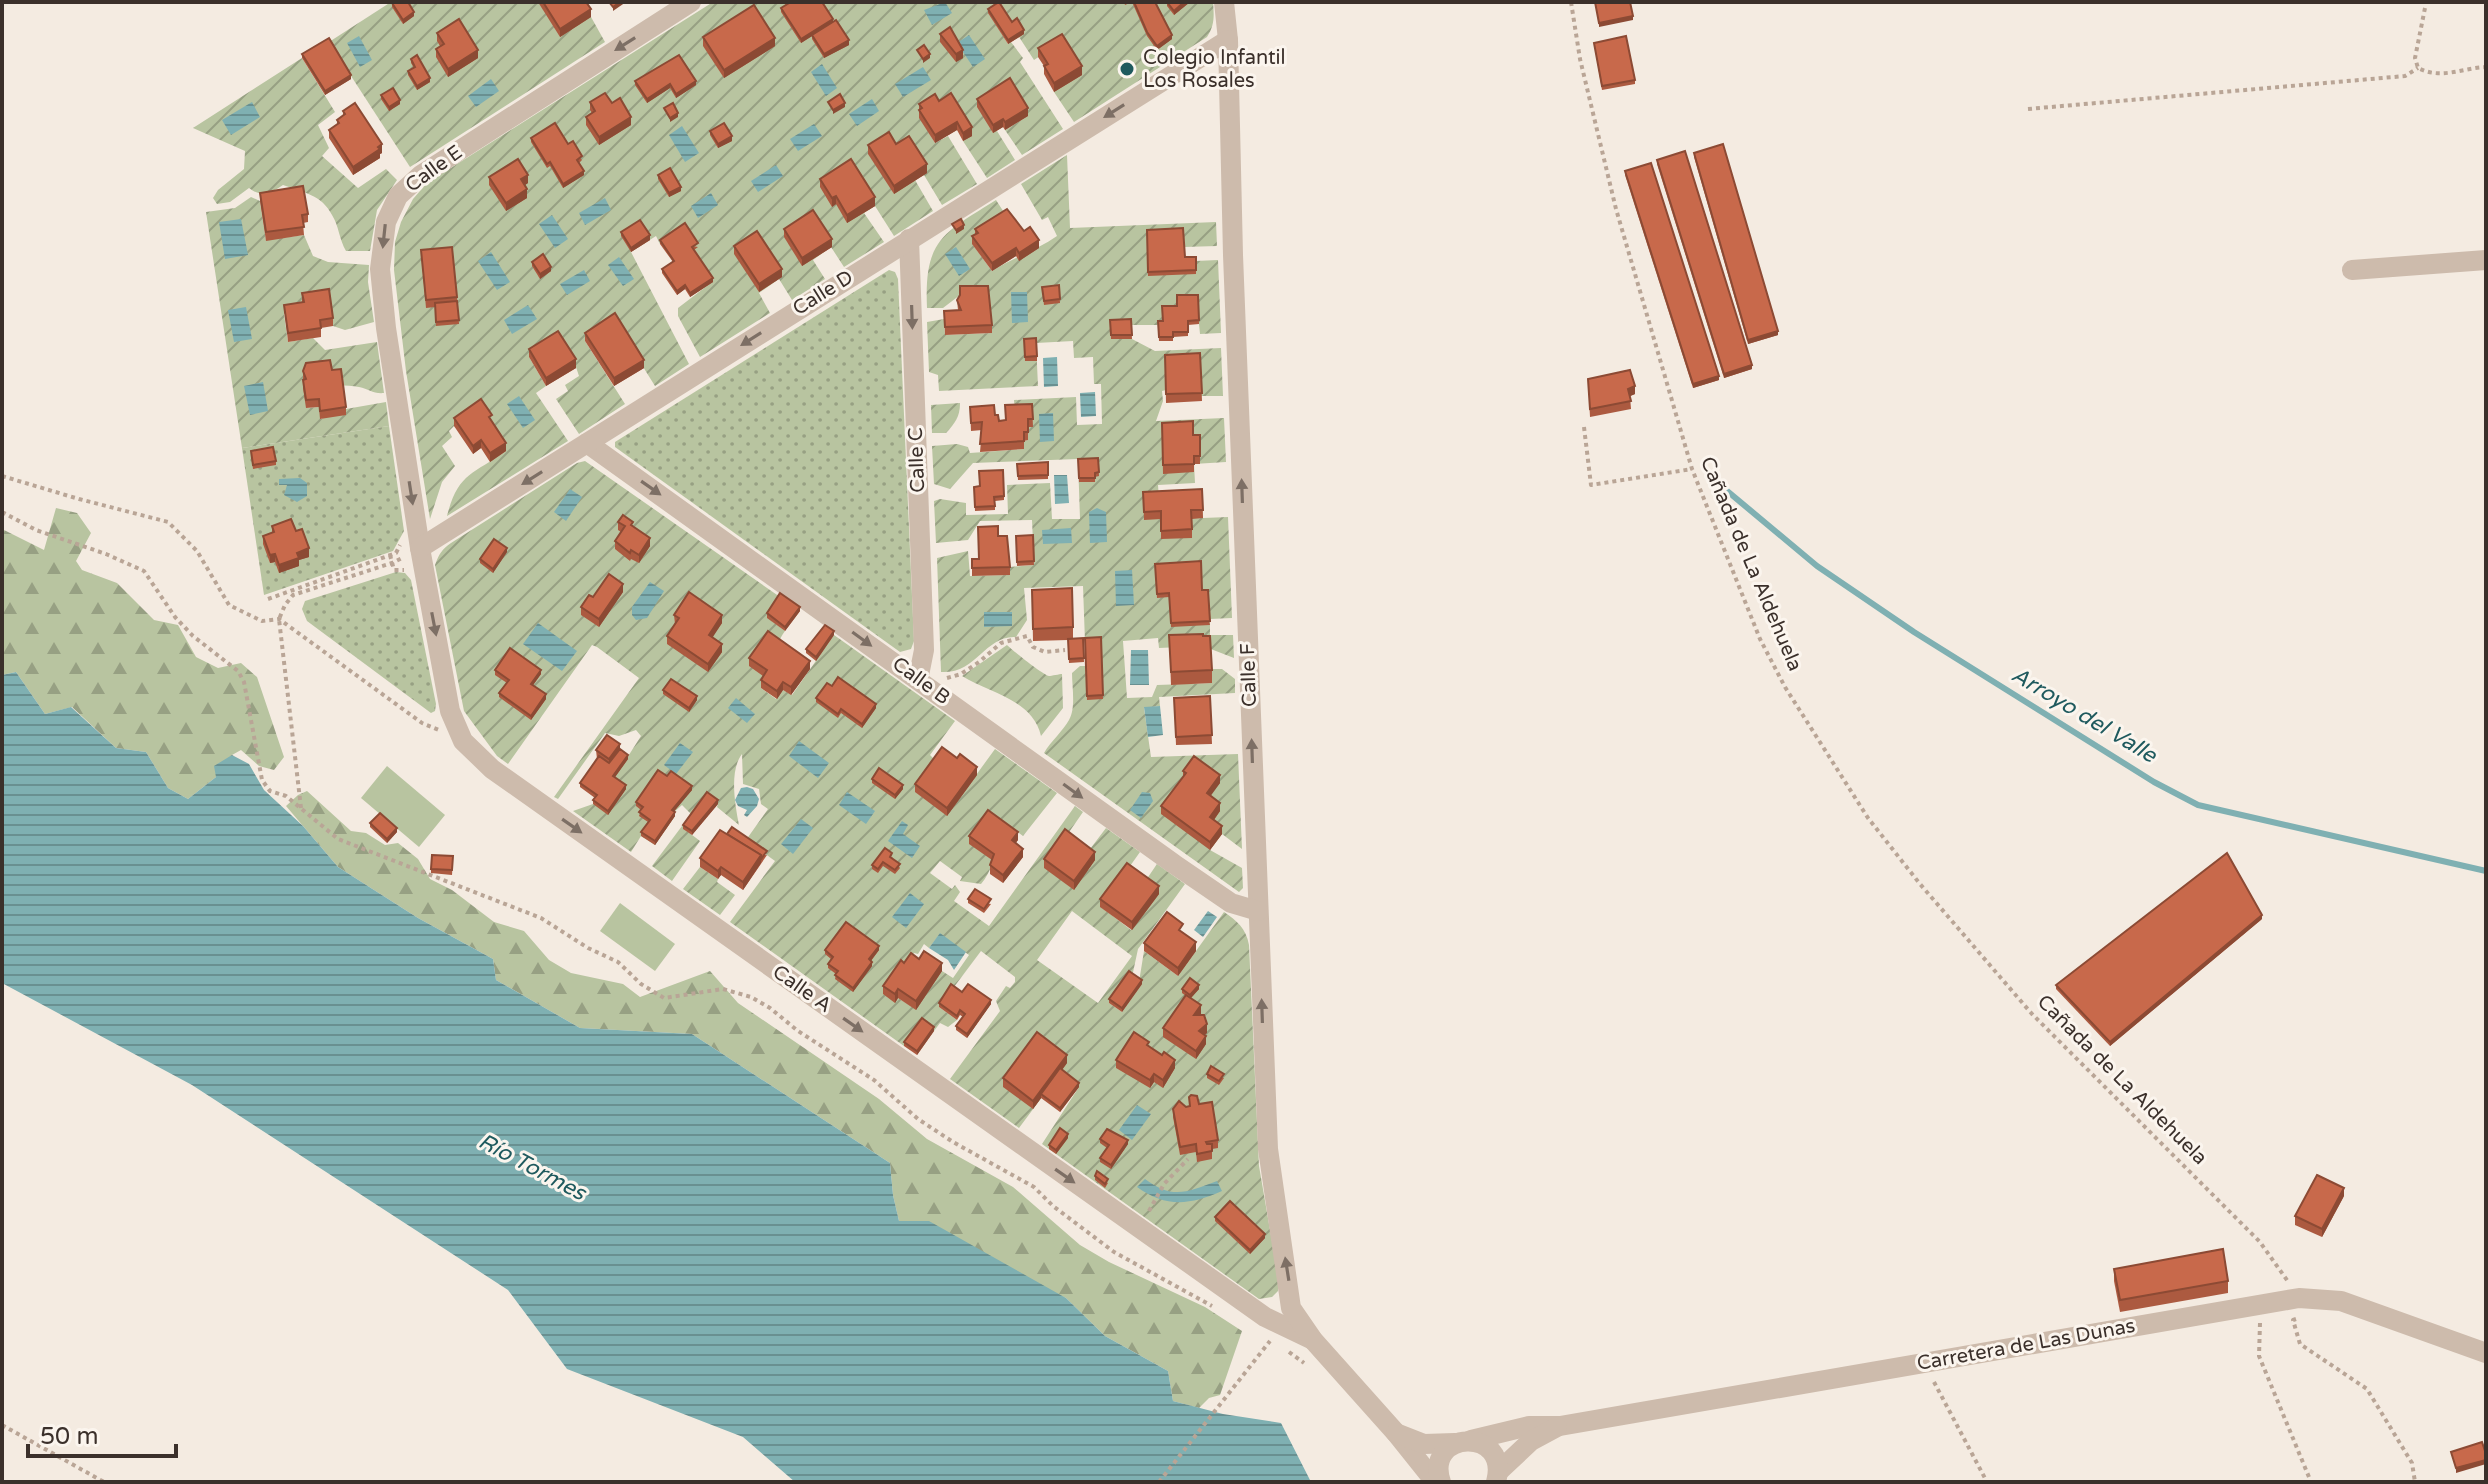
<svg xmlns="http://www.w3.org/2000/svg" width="2488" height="1484" font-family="'Varela Round',sans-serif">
  <defs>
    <pattern id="grass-dots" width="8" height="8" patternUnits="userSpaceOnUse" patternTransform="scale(2)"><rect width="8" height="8" fill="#b8c4a0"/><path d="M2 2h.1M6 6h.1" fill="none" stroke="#97a083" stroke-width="1.8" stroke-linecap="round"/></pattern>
    <pattern id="forest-firs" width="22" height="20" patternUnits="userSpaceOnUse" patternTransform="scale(2)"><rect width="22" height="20" fill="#b8c4a0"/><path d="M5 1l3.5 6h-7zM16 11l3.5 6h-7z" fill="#97a083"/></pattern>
    <pattern id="garden-furrows" width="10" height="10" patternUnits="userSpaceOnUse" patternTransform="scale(2)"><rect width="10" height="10" fill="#b8c4a0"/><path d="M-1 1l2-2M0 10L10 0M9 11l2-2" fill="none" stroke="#97a083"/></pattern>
    <pattern id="water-rules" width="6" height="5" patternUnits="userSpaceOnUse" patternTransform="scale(2)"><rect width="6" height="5" fill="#7fb0b2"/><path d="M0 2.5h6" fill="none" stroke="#699091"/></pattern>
  </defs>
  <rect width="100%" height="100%" fill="#f4ebe1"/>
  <g fill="url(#grass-dots)">
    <path d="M889,270L895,272L898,279L914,641L911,649L900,652L615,447V442Z"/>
    <path d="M389,426L404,531L393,551L264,595L242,448Z"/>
    <path d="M396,572L405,573L411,580L436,704L435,711L431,713L307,621L302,609L305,601Z"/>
  </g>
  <g fill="url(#forest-firs)">
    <path d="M56,508L77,513L91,533L76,561L82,570L117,583L154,620L178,625L196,657L218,668L241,663L257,677L284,757L274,770L259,766L241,750L232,755L216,777L188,799L168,788L146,752L116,748L72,707L45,714L16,672L2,675V529L44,550Z"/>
    <path d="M307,791L351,831L366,833L385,845L398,843L418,859L430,879L452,890L494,922L524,931L549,960L571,973L623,984L640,997L710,971L738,1003L879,1099L927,1139L1013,1187L1080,1245L1109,1262L1205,1307L1242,1331L1220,1395L1209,1398L1199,1408L1173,1401L1168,1371L1105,1336L1066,1298L899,1221L893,1195L890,1163L692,1034L580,1028L496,980L493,959L418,918L338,867L286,806L298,795Z"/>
  </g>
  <g fill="#b8c4a0">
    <path d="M387,766L445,815L419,847L361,798Z"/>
    <path d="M620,903L675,944L655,971L600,931Z"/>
  </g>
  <g fill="url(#garden-furrows)" fill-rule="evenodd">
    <path d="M391,2H538L591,17L605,42L410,167L329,42Z"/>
    <path d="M713,2H1213C1214,15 1215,25 1207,37L1074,122L1054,92L1061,42L1034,60L1012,26L989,13L1008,44L1011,42L1023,58L1020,62L1063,129L1022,155L1005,130L1028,116L1010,87L992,132L997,131L1015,160L987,178L963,141L972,135L920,118L935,143L948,136L977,184L942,205L924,175L915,180L933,211L894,236L875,206L864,213L884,242L844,267L831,247L813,260L825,279L792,300L779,279L759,293L770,313L700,357L678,316V308L712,282L692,251L685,227L660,244L656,236L631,252L689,364L655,386L615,322L585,341L625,404L579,434L556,399L568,391L565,385L579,376L576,367L529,357L546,386L536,393L568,441L447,516C458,473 472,475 506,451L454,426L449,431L452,437L442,446L455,466L442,482L430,519L406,371L394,270L395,242L401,222L413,199L427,183Z"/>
    <path d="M302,58L335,112L318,125L329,148L322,156L358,188L386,169L397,180L377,210L370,251H346C339,239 339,226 332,215C322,195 303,192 283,185C271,193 262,198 249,188L230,202L217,204L213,198L218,190L244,169L245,151L193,128Z"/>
    <path d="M1067,155L1070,228L1216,222L1217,246L1184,247L1147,234L1148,275L1196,261L1218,260L1221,333L1200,334L1199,324L1177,310L1163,325H1110L1111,339H1132L1155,351L1221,348L1223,396H1201L1165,363L1166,390L1162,391L1163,401L1156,421L1224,418L1226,462L1194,464L1195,483L1158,485L1159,499L1202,498L1203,518L1228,517L1232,618L1210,619V635H1233L1234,658L1203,646L1159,648L1158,638L1123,641L1127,698L1152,697L1157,685L1212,683V669H1222L1235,679V693L1159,697L1160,706L1144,708L1151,757L1238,754L1242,849L1222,834L1210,850L1242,868L1243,888L1239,892L1044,753C1051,741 1063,731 1069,720C1076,708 1072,687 1072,673L1080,666H1086L1100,641L1085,642L1083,586L1024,588L1027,620L1016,637C985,635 977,674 941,672L937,558L968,551L970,576L1009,575V567L1034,565L1032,520L980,521L968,540L936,543L934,501L940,499L966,503V515L1008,514L1007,485L1050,483L1052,519H1080L1078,459L973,463L950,489L934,484L932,446L957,444L968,447L970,453L1024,449V441L1028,440L1015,413L1014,400L1076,397L1077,425L1102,424L1101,384H1094L1093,357L1074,358L1073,341L1036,343L1038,386L939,391L938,375L929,372L927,322L944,319L945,335L992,333L991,313L960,295L943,308H927C924,240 942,234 996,200L1007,217L973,245L992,271C1014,257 1037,250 1057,236L1048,217L1042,220L1021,184Z"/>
    <path d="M251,197L260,201L266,240L304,235L313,256L328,262L369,265L368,282L374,322L345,330L333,326L329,298L303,301V310L284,314L288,342L313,338L325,350L377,342L384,393C373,394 369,389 359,387C341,384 323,386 306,388V408L319,407L321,419L346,409L386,402L389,426L242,448L206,212L235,208Z"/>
    <path d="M960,403C960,417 955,423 946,433H932L931,405Z"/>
    <path d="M585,461L780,597L767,617L785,631C772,648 773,670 761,688L776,699L783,690L792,695L834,635L955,721L930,755L937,762L947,815L995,749L1057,793L1023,836L992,813C993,840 999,863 981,884L960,881L962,877L940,861L930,873L952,889L955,885L960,892L954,901L989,926L1075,806L1083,812L1065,838L1087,853L1106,828L1140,852L1101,907L1131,930L1144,883L1157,864L1185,884L1138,949L1132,977L1128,976L1109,1003L1122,1012L1141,985L1139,982L1144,951L1178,976L1224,912C1237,921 1246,928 1249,945L1259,1166L1279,1282L1278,1291L1272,1297L1259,1299L1042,1144L1079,1087L1060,1073L1019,1128L950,1079L1000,1011L996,1001L1006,986L1010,988L1015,982V977L981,951L939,1007L957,1020L948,1027L940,1023L934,1031L922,1022L904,1046L730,922L775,861L746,840L768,809L761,804L759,789L743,784L742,754C729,771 735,804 739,825L717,807L718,804L683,828L700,841L672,881L652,866L691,814L682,805L673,813L675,816L655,845L641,836L631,852L573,811L593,804L613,780L641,736L636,730L619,736L605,733L558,799L554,797L639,678L597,647L592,645L508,764L497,756L464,711L435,565C439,554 442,549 451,543L577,463ZM1072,911L1132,956L1098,1003L1037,960ZM940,934L969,955L953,978L942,971L916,1009L898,998L895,1002L901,968L914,953L918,954L924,944L929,948Z"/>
    <path d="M1007,645C1012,650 1043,675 1049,676C1051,676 1060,674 1062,674L1063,708L1041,736C1033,700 990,693 962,676Z"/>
    <path d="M700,867L718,879L717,882L735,895L720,915L683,889Z"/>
  </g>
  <g fill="url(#water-rules)">
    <path d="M945,2L952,13L932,25L924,10Z"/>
    <path d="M969,35L985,59L973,67L957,43Z"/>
    <path d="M359,36L372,60L360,67L347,43Z"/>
    <path d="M822,64L837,88L826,96L811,72Z"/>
    <path d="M923,67L931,80L903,97L895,84Z"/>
    <path d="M491,79L499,91L476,107L468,96Z"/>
    <path d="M872,99L879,111L857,126L849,114Z"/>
    <path d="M252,102L260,117L231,135L222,120Z"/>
    <path d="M814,124L822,136L798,151L790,139Z"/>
    <path d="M682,126L699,153L685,162L669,135Z"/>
    <path d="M776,165L783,176L758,192L751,181Z"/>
    <path d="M711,193L718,205L698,218L691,206Z"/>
    <path d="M605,198L611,210L585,225L579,213Z"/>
    <path d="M552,215L568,239L555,248L539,224Z"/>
    <path d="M241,219L248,255L225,259L219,222Z"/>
    <path d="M956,247L970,269L959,276L945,254Z"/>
    <path d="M491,252L510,282L497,290L478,261Z"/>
    <path d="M619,257L634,279L623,286L608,265Z"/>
    <path d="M584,270L590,281L567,295L560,284Z"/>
    <path d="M1027,292L1028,322L1012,323L1011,292Z"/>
    <path d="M528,305L537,319L512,334L504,320Z"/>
    <path d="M246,307L252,339L234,342L228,310Z"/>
    <path d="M1057,357L1058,386L1044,387L1043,358Z"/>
    <path d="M263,382L268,411L250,415L244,386Z"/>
    <path d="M1095,392L1096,416L1081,417L1080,393Z"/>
    <path d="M519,396L535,420L523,428L507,404Z"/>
    <path d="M1053,413L1054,441L1040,442L1039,414Z"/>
    <path d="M1054,475H1067L1069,503L1055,504Z"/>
    <path d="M300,478L307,483V496L297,502L284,495L287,485H279V479Z"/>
    <path d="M570,489L582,497L566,521L554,512Z"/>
    <path d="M1097,508L1106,512L1107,542L1090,543L1089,512Z"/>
    <path d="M1071,528L1072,543L1043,544L1042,530Z"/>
    <path d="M1132,570L1134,605L1116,606L1115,571Z"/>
    <path d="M650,582L664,591L647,618L636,620L632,615V607Z"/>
    <path d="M984,612H1012V626L984,627Z"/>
    <path d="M538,623L577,651L562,671L523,644Z"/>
    <path d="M1131,650H1148L1149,685H1130Z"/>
    <path d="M16,672L45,714L71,707L116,748L146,752L168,788L188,799L216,777L214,766L232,755L249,764L264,790L303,826L338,867L418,918L493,959L496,980L580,1028L692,1034L890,1163L893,1195L899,1221H929L1066,1298L1105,1336L1168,1371L1173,1401L1223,1414L1281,1423L1311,1482H795L743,1437L567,1369L508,1290L192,1085L2,983V675Z"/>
    <path d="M736,698L755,714L747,723L728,708Z"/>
    <path d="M1160,706L1163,735L1148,737L1144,707Z"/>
    <path d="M799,741L829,763L818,778L789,756Z"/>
    <path d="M680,743L693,752L676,774L664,765Z"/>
    <path d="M747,787L753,789L759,799L757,806L747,817L744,815L747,810L738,806L735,800L741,788Z"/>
    <path d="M847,792L875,811L866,824L839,805Z"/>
    <path d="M1142,792L1150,793L1153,801L1141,818L1130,810Z"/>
    <path d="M801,819L813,828L793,854L781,844Z"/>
    <path d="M902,821L908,825L903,834L920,846L912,858L888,841Z"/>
    <path d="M910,893L924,904L906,928L892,917Z"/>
    <path d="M1208,911L1217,917L1203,937L1194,930Z"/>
    <path d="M940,933L966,952L954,970L948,960L929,948Z"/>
    <path d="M1137,1105L1151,1114L1132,1140L1119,1130Z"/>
    <path d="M1145,1179C1173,1200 1187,1192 1217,1181L1222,1191C1190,1205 1166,1208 1137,1187Z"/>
  </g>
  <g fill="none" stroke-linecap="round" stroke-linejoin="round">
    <path stroke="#7fb0b2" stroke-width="6" d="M1714,480L1817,566L1914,632L2154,782L2198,805L2486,871"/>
    <g stroke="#b9a596" stroke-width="4" stroke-dasharray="4 4" stroke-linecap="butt">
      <path d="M1571,2L1580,59L1616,209L1692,469L1760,639L1785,687L1868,818L1920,884L2032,1014L2260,1242L2289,1283"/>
      <path d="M2425,8L2415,58L2418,68C2441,80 2462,68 2486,67"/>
      <path d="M2028,109L2405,76L2418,68"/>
      <path d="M1584,427L1591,485L1692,469"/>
      <path d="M2,476L79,499L168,522L197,551L229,605L262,621L279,619L422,723L439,730"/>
      <path d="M2,512L36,530L106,554L144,571L175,617L193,636L238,671L244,682L262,780L270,791L286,796L338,839L541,918L588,948L618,962L641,984L664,998L723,989L751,997L770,1008L798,1031L874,1080L918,1119L953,1142L1034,1187L1053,1206L1114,1252L1212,1306"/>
      <path d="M390,555L394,570H404"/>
      <path d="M268,599L396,553L400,545"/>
      <path d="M947,678L961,674L979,662L1001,643L1027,636L1033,647L1045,652L1065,650"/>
      <path d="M301,808L279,619L285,605L293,595L392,563L404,557"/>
      <path d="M1149,1211L1164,1184L1188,1159"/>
      <path d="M2296,1319L2293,1320L2300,1344L2367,1389L2412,1463L2415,1482"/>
      <path d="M2260,1323L2259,1356L2311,1482"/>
      <path d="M1289,1352L1304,1363"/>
      <path d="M1934,1382L1987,1482"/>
      <path d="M2,1425L104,1482"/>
      <path d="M1159,1482L1270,1341"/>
    </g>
    <g stroke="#cdbbac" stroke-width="20">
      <path d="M691,2L421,175L398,196L386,222L380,269L386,328L420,548L450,711L463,741L492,769L1265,1317L1313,1340"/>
      <path d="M1224,2L1228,40L1233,255L1268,1149L1291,1308L1313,1340L1396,1433L1432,1478L1438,1482"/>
      <path d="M909,239L924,650L918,680"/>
      <path d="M2352,270L2486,260"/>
      <path d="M587,443L1174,864L1231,903L1258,911"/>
      <path d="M420,548L1228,40"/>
      <path d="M1396,1433L1424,1444L1455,1443"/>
      <path d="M1471,1440L1529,1426H1560L2299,1298L2341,1301L2486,1353"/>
      <path d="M1498,1472L1531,1441L1557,1427"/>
      <path d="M1441,1482C1423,1430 1511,1426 1496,1482"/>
    </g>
  </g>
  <g fill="#ac5a40">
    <path d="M538,2H586L591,17L560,37Z"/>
    <path d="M786,2H822L833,22L849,45L824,58L812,39V36L801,43L781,12V8L787,4Z"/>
    <path d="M1124,2H1155L1172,39L1157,50L1147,36L1132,2L1125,5Z"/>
    <path d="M1167,2H1190L1174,15L1167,6Z"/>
    <path d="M392,3L414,16L403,24L392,7Z"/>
    <path d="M988,9L1012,22L1024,34L1008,44L988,13Z"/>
    <path d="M437,33L478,58L448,77L436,57V49L440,46L437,41Z"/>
    <path d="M940,34L963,58L956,62L940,42Z"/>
    <path d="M703,37L775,46L724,78L703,46Z"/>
    <path d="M1594,43L1635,80V84L1602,90Z"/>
    <path d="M1038,48L1082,75L1054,92L1044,74V66L1038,57Z"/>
    <path d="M302,54L351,79L325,95L302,58Z"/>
    <path d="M411,59L430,82L417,90L408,75V71L414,68L411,63Z"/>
    <path d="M635,81L696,85L676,98L670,88L647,103L635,85Z"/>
    <path d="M381,95L400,104L389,111L381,99Z"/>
    <path d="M977,99L1028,116L1005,130L1003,127L993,133L977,107Z"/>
    <path d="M939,101L972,136L963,141L957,130L935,143L919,118V104Z"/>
    <path d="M590,102L631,125L599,145L586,125V117L592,113L590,110Z"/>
    <path d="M343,111L382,153L380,154V158L353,175L329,138V130L337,124V120L343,116Z"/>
    <path d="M710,131L732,141L718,148L710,135Z"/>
    <path d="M531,138L568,144L582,160L579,163L584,175L563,188L550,166L547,168L531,142Z"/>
    <path d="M896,144L927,173L894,194L868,154V145Z"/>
    <path d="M1694,153L1778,335L1748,344L1694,157Z"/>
    <path d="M1657,160L1752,369L1724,378L1657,164Z"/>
    <path d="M1625,171L1719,380L1693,388L1625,175Z"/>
    <path d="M658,175L681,191L669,197L658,179Z"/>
    <path d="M489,177L528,183L524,185L527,198L506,211L489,185Z"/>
    <path d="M820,179L875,206L847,223L836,204L832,207L820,187Z"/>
    <path d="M260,193L308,214V222L303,223L304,235L266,241L260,201Z"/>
    <path d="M784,229L832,247L802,266L784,237Z"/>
    <path d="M975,229L1024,231L1039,248L1019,261L1016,256L992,271L972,244V236L975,235Z"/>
    <path d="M1147,230L1185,257H1196V274L1148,276Z"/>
    <path d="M621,232L650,240L631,252L621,236Z"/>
    <path d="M660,240L698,247L694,250L713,282L690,297L685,289L677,295L662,273V269L673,262L660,244Z"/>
    <path d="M734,246L782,277L759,292L734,254Z"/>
    <path d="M421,250L457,297L459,324L436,326L435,307L426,308Z"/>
    <path d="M532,262L551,271L540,279L532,266Z"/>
    <path d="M1059,285L1060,303L1044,305L1042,287Z"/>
    <path d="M960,286L992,325V333L945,335L944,311L958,310L957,300L960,296Z"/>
    <path d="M302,293L333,318V326L321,328V337L288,342L284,305L302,302Z"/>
    <path d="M1198,295L1199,324L1188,325V336L1173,337V341H1159L1158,321H1163L1177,306Z"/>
    <path d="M1131,319L1132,339H1111L1110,320Z"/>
    <path d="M585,333L644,368L614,386L585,341Z"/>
    <path d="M1024,339L1037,356V361H1025Z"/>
    <path d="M529,349L576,368L546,386L529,357Z"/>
    <path d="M1200,353L1202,401L1166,403L1165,355Z"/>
    <path d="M332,370L346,407V415L320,419L319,407L306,408L303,388V371Z"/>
    <path d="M1588,379L1635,394L1630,396L1631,409L1590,417Z"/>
    <path d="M1032,404L1033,427H1028V440L1024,441V449L980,452L982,430L971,431L970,407L995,415L999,421L1006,420Z"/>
    <path d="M454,418L492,422L506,451L490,462L481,448L473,454L454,426Z"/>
    <path d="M1162,423L1193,435L1200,456V464H1194V472L1163,474Z"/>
    <path d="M251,451L276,461V465L253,469Z"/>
    <path d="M1098,458L1099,476L1095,477V482H1079L1078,459Z"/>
    <path d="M1048,462V479L1018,480L1017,464Z"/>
    <path d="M974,487L1004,496V500L995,501V510L975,511Z"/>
    <path d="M1202,489L1203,518L1192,519V538L1161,539V519L1144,520L1143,492Z"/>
    <path d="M618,522L633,527L650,546L639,563L631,559L630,561L615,549V541L621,532L618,530Z"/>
    <path d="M272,526L296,531L309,557L299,560V566L279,573L275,562L270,563L263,544V536L272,533Z"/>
    <path d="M1033,535L1034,565L1017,566L1016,536Z"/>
    <path d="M998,536L1010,567V575L972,576V559H979Z"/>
    <path d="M507,552L493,573L480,563V559Z"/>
    <path d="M1155,564L1202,590L1210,625L1171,627L1169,597L1157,598Z"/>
    <path d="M1032,590L1073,627V639L1083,638L1084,662L1069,663L1068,640L1033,641Z"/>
    <path d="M623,592L599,627L581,615V607L593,597Z"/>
    <path d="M800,611L785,631L767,618V613Z"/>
    <path d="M674,615L722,623L712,637L722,652L708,672L667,644V636L675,624Z"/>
    <path d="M834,635L816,661L806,653V649Z"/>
    <path d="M1169,635L1212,670V683L1171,685Z"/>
    <path d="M1101,637L1103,699L1087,700L1085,638Z"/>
    <path d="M749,658L810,669L791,695L783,690L777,699L761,688V680L763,676L749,666Z"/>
    <path d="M495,670L541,674L533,685L546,699L531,720L499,697V693L507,683L495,675Z"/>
    <path d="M832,686L876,708L862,728L841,713L838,718L816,702V698Z"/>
    <path d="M663,690L697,700L689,712L663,694Z"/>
    <path d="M1210,696L1212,744L1176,745L1174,698Z"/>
    <path d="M620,749L628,759L615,777L626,789L608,815L593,804V800L595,798L580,787V783L597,759L596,750Z"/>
    <path d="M1183,771L1220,783L1210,795L1220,811L1214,820L1222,834L1210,850L1161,814V806L1183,777Z"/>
    <path d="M977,775L947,816L915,792V784Z"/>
    <path d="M667,776L692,790L674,811L675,816L655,845L641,836V832L648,822L639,816L641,810L636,806V802Z"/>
    <path d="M872,779L903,789L895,799L872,783Z"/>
    <path d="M718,804L692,835L683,829V825Z"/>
    <path d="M370,823L397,832L387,843L370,827Z"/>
    <path d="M969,836L1018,840L1015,843L1023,857L1003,883L990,874V865L992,860L969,844Z"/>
    <path d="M767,855L743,890L721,875L718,879L700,867V858Z"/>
    <path d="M453,856L452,875L431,873V869Z"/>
    <path d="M892,857L900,868L895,874L883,866L878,873L872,869V865Z"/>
    <path d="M1044,859L1095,860L1074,890L1044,868Z"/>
    <path d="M1159,894L1132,930L1100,907V899Z"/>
    <path d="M968,899L991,904L984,913L968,903Z"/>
    <path d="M2262,919L2110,1046L2056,989V985Z"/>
    <path d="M1183,932L1196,951L1178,976L1144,951V943Z"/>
    <path d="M825,950H879L871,961L872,966L853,992L835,979L836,974L828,968V964L831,959L825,954Z"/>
    <path d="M904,963L942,971L916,1010L898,998L895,1003L883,994V986Z"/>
    <path d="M1142,984L1122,1012L1109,1003V999Z"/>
    <path d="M1182,989H1199L1191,998L1201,1014L1200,1015L1207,1033L1204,1035L1206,1044L1196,1059L1163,1037V1028L1186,996L1182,993Z"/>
    <path d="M962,992L991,1004L967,1038L956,1030V1026L963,1017L960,1015L957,1020L939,1007V1003Z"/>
    <path d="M934,1031L917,1055L904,1046V1042Z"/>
    <path d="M1149,1047L1175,1068L1163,1088L1154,1082L1150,1088L1116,1068V1060Z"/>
    <path d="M1067,1063L1062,1070L1079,1087L1060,1112L1041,1098L1033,1109L1003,1087V1078Z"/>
    <path d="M1207,1074L1224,1078L1219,1085L1207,1078Z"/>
    <path d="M1189,1097L1199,1104L1218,1140V1148L1212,1149V1159L1197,1162L1196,1152L1180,1155L1173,1117V1109L1189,1106Z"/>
    <path d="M1068,1138L1056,1154L1049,1149V1145Z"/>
    <path d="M1100,1139L1128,1144L1111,1169L1100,1162V1158L1107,1148L1100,1143Z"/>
    <path d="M1095,1176L1108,1183L1105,1188L1095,1180Z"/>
    <path d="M2344,1196L2322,1237L2295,1225V1216Z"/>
    <path d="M1215,1217L1265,1238L1250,1254L1215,1221Z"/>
    <path d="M2114,1269L2228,1281V1293L2120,1312L2114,1281Z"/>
  </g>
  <g fill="#8c4a34">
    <path d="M620,2H626L613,11V7Z"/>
    <path d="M1184,2H1190L1174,15V11Z"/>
    <path d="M591,9V17L560,37V29Z"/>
    <path d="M414,12V16L403,24V20Z"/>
    <path d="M1633,16V20L1599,27V23Z"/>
    <path d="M833,19V23L801,43V39Z"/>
    <path d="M1024,30V34L1008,44V40Z"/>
    <path d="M1172,35V39L1157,50V46Z"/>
    <path d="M775,38V46L724,78V70Z"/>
    <path d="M849,40V45L824,58V54Z"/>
    <path d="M478,50V58L448,77V69Z"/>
    <path d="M963,50V58L956,62V54Z"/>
    <path d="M930,54V58L923,63V59Z"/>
    <path d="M1082,66V75L1054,92V83Z"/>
    <path d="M351,75V79L325,95V91Z"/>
    <path d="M430,78V82L417,90V86Z"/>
    <path d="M696,81V85L676,98V94Z"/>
    <path d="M670,84V88L647,103V99Z"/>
    <path d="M400,100V104L389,111V107Z"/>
    <path d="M845,103V107L833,114V110Z"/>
    <path d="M1028,108V116L1005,130V122Z"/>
    <path d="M678,113V117L670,122V118Z"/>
    <path d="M631,117V125L599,145V137Z"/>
    <path d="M1003,119V127L993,133V125Z"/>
    <path d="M957,122V130L935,143V135Z"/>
    <path d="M972,127V136L963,141V133Z"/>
    <path d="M732,136V141L718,148V144Z"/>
    <path d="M382,144V153L380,154V158L353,175V167Z"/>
    <path d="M927,164V173L894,194V186Z"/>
    <path d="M584,171V175L563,188V184Z"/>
    <path d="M528,175V183L521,188V179Z"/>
    <path d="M681,187V191L669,197V193Z"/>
    <path d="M527,189V198L506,211V203Z"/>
    <path d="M836,196V204L832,207V198Z"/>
    <path d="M875,197V206L847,223V215Z"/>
    <path d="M964,225V229L956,234V230Z"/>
    <path d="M650,235V240L631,252V248Z"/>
    <path d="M832,239V247L802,266V258Z"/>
    <path d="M1039,240V248L1019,261V253Z"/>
    <path d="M1016,248V256L992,271V263Z"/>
    <path d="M551,267V271L540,279V274Z"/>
    <path d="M782,269V277L759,292V284Z"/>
    <path d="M713,278V282L690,297V293Z"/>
    <path d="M685,285V289L677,295V291Z"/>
    <path d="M1778,331V335L1748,344V340Z"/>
    <path d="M576,359V368L546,386V378Z"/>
    <path d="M644,360V368L614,386V378Z"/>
    <path d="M1752,365V369L1724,378V374Z"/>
    <path d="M1719,376V380L1693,388V384Z"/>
    <path d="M1635,386V394L1628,397V389Z"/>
    <path d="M481,440V448L473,454V446Z"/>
    <path d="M506,443V451L490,462V453Z"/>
    <path d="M650,538V546L639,563V555Z"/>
    <path d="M309,548V557L299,560V566L279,573V565L297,553Z"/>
    <path d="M507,548V552L493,573V569Z"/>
    <path d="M275,554V562L270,563V555Z"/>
    <path d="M623,584V592L599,627V619Z"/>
    <path d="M800,607V611L785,631V627Z"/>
    <path d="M722,615V623L709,643V635Z"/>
    <path d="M834,631V635L816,661V657Z"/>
    <path d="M722,644V652L708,672V664Z"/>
    <path d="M810,661V669L791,695V687Z"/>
    <path d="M541,670V674L531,688V684Z"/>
    <path d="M783,682V690L777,699V691Z"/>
    <path d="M546,694V699L531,720V716Z"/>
    <path d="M697,696V700L689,712V708Z"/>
    <path d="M876,704V708L862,728V724Z"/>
    <path d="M620,744V753L609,767V759Z"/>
    <path d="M628,755V759L613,780V776Z"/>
    <path d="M977,767V775L947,816V808Z"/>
    <path d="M1220,775V783L1207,801V793Z"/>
    <path d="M626,785V789L608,815V811Z"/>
    <path d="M903,785V789L895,799V795Z"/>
    <path d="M692,786V790L672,814V810Z"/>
    <path d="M718,800V804L692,835V831Z"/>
    <path d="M1220,803V811L1210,825V817Z"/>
    <path d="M675,812V816L655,845V841Z"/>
    <path d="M1222,826V834L1210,850V842Z"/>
    <path d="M397,828V832L387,843V839Z"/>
    <path d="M1018,832V840L1012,848V840Z"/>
    <path d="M1023,849V857L1003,883V875Z"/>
    <path d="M1095,852V860L1074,890V881Z"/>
    <path d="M761,855V863L743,890V882Z"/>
    <path d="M721,867V875L718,879V871Z"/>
    <path d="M1159,886V894L1132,930V922Z"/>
    <path d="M2262,915V919L2110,1046V1042Z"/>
    <path d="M1196,942V951L1178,976V968Z"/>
    <path d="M879,946V950L869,963V959Z"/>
    <path d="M872,962V966L853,992V988Z"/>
    <path d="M942,963V971L916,1010V1001Z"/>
    <path d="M1142,980V984L1122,1012V1008Z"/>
    <path d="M1199,985V989L1190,999V995Z"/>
    <path d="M898,989V998L895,1003V994Z"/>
    <path d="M991,1000V1004L967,1038V1034Z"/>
    <path d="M1201,1005V1014L1194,1023V1015Z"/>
    <path d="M1207,1024V1033L1199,1039V1031Z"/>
    <path d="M934,1027V1031L917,1055V1051Z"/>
    <path d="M1206,1036V1044L1196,1059V1051Z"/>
    <path d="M1067,1055V1063L1043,1095L1041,1094V1098L1033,1109V1101Z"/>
    <path d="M1175,1060V1068L1163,1088V1080Z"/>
    <path d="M1154,1074V1082L1150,1088V1080Z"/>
    <path d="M1079,1083V1087L1060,1112V1108Z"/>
    <path d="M1068,1134V1138L1056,1154V1150Z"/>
    <path d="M1128,1140V1144L1111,1169V1165Z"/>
    <path d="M2344,1188V1196L2322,1237V1229Z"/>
    <path d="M1265,1234V1238L1250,1254V1250Z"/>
    <path d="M2486,1460V1464L2456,1473V1468Z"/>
  </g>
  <g fill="#c8694b" stroke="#8c4a34" stroke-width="2">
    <path d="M393,2H408L414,12L403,20L392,3Z"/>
    <path d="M543,2H586L591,9L560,29Z"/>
    <path d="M609,2H620L613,7Z"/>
    <path d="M788,2H822L833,19L801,39L781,8L789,3Z"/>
    <path d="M999,2L1012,22L1017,18L1024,30L1008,40L988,9Z"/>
    <path d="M1134,2H1155L1172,35L1157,46L1147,32Z"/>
    <path d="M1167,2H1184L1174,11Z"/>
    <path d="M1595,2H1630L1633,16L1599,23Z"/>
    <path d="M754,5L775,38L724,70L703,37Z"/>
    <path d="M459,19L478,50L448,69L436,49L444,44L437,33Z"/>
    <path d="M836,20L849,40L824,54L812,35Z"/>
    <path d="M950,27L963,50L956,54L940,34Z"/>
    <path d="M1062,34L1082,66L1054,83L1044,66L1048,64L1038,48Z"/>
    <path d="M1626,36L1635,80L1602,86L1594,43Z"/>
    <path d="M329,38L351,75L325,91L302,54Z"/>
    <path d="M924,45L930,54L923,59L917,50Z"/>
    <path d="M417,55L430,78L417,86L408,71L415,67L411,59Z"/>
    <path d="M679,55L696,81L676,94L670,84L647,99L635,81Z"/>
    <path d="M1010,78L1028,108L1005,122L1003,119L993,125L977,99Z"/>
    <path d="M393,88L400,100L389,107L381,95Z"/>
    <path d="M605,93L612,103L620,98L631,117L599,137L586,117L595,111L590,102Z"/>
    <path d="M951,93L972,127L963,133L957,122L935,135L919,110L922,108L919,104L935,94L939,101Z"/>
    <path d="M840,94L845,103L833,110L828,102Z"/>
    <path d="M355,103L382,144L378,147L380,149L353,167L329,130L339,123L337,120L345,114L343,111Z"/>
    <path d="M673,103L678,113L670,118L664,108Z"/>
    <path d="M555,123L568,144L573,141L582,156L577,160L584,171L563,184L550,162L547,164L531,138Z"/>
    <path d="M724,123L732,136L718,144L710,131Z"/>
    <path d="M889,132L896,144L909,136L927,164L894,186L868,145Z"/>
    <path d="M1723,144L1778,331L1748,340L1694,153Z"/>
    <path d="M1685,151L1752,365L1724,374L1657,160Z"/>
    <path d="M518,159L528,175L521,179L527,189L506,203L489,177Z"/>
    <path d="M851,159L875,197L847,215L836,196L832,198L820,179Z"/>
    <path d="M1651,163L1719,376L1693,384L1625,171Z"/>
    <path d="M670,168L681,187L669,193L658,175Z"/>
    <path d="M303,186L308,214L302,215L304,227L266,232L260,193Z"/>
    <path d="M1007,209L1024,231L1030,227L1039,240L1019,253L1016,248L992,263L972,236L978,233L975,229Z"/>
    <path d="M813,210L832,239L802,258L784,229Z"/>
    <path d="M961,219L964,225L956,230L952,224Z"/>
    <path d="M640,220L650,235L631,248L621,232Z"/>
    <path d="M685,223L698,243L692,247L713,278L690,293L685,285L677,291L662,269L674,261L660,240Z"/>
    <path d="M1183,228L1185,257H1196V270L1148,272L1147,230Z"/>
    <path d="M757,231L782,269L759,284L734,246Z"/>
    <path d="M452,247L457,297L426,300L421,250Z"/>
    <path d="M543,254L551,267L540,274L532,262Z"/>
    <path d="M1059,285L1060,299L1044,301L1042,287Z"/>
    <path d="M960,286H988L992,325L945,327L944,311L961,310L957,300L960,295Z"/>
    <path d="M329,289L333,318L320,320L321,328L288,333L284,305L304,302L302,293Z"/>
    <path d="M1177,295H1198L1199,320L1188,321V332H1173V337H1159L1158,321H1163L1162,306H1177Z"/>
    <path d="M457,301L459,320L436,322L435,303Z"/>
    <path d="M615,313L644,360L614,378L585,333Z"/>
    <path d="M1131,319L1132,335H1111L1110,320Z"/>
    <path d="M558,331L576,359L546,378L529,349Z"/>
    <path d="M1036,338L1037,356L1025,357L1024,339Z"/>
    <path d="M1200,353L1202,393L1166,394L1165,355Z"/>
    <path d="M330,360L332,370L341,369L346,407L320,411L319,399L306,400L303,380L306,379L303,371L306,363Z"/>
    <path d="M1630,370L1635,386L1628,389L1631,401L1590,409L1588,379Z"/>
    <path d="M481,399L492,415L489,417L506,443L490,453L481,440L473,446L454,418Z"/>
    <path d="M1032,404L1033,419H1028V432H1024V441L980,444L982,422L971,423L970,407L994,405L995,415H998L999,421L1006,420L1005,405Z"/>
    <path d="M1193,421V435H1200V456H1194V464L1163,465L1162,423Z"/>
    <path d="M273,447L276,461L253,465L251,451Z"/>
    <path d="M1098,458L1099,472L1095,473V478H1079L1078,459Z"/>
    <path d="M1048,462V475L1018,476L1017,464Z"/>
    <path d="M1003,470L1004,496L994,497L995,506L975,507L974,487L980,486L979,471Z"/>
    <path d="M1202,489L1203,510H1191L1192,529L1161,531V511L1144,512L1143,492Z"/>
    <path d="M623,515L633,522L631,525L650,538L639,555L631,550L630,553L615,541L625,526L618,522Z"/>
    <path d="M291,519L296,531L302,529L309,548L297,553L299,558L279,565L275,554L270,555L263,536L274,532L272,526Z"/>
    <path d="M998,526V536H1007L1010,567L972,568V559H979L978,527Z"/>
    <path d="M1033,535L1034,561L1017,562L1016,536Z"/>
    <path d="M494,539L507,548L493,569L480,559Z"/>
    <path d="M1201,561L1202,590H1208L1210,621L1171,623L1169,593L1157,594L1155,564Z"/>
    <path d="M609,574L623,584L599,619L581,607L589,595L593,597Z"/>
    <path d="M1072,588L1073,627L1033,629L1032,590Z"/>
    <path d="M689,592L722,615L709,635L722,644L708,664L667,636L679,618L674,615Z"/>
    <path d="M780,593L800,607L785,627L767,613Z"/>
    <path d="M825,625L834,631L816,657L806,649Z"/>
    <path d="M768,631L810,661L791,687L783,682L777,691L761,680L767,670L749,658Z"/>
    <path d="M1203,634V636H1210L1212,670L1171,672L1169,635Z"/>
    <path d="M1101,637L1103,695L1087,696L1085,638Z"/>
    <path d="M1083,638L1084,658L1069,659L1068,639Z"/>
    <path d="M510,648L541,670L531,684L546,694L531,716L499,693L509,680L495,670Z"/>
    <path d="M838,677L876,704L862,724L841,709L838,714L816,698L827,683L832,686Z"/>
    <path d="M671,679L697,696L689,708L663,690Z"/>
    <path d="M1210,696L1212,735L1176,737L1174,698Z"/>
    <path d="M607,735L620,744L609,759L596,750Z"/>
    <path d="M942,747L957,758L960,754L977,767L947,808L915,784Z"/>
    <path d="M620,749L628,755L613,776L626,785L608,811L593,800L597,795L580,783L599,756L609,763Z"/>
    <path d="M1194,756L1220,775L1207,793L1220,803L1210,817L1222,826L1210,842L1161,806L1186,773L1183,771Z"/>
    <path d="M879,768L903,785L895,795L872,779Z"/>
    <path d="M658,770L667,776L671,771L692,786L672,810L675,812L655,841L641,832L650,820L639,812L643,807L636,802Z"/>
    <path d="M707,792L718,800L692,831L683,825Z"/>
    <path d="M988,810L1018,832L1012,840L1023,849L1003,875L990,865L994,854L969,836Z"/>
    <path d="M380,813L397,828L387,839L370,823Z"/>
    <path d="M732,827L767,851L761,859V855L727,834Z"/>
    <path d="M1065,829L1095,852L1074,881L1044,859Z"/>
    <path d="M720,830L761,855L743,882L721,867L718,871L700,858Z"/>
    <path d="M885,848L892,853L890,857L900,864L895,870L883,862L878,869L872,865Z"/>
    <path d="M2227,853L2262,915L2110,1042L2056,985Z"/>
    <path d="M432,855L453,856L452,870L431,869Z"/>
    <path d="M1127,863L1159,886L1132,922L1100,899Z"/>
    <path d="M975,889L991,899L984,909L968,899Z"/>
    <path d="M1167,912L1183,924L1179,930L1196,942L1178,968L1144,943Z"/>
    <path d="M846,922L879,946L869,959L872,962L853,988L835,975L838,971L828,964L833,957L825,950Z"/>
    <path d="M924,951L942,963L916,1001L898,989L895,994L883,986L901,960L904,963L911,953L919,959Z"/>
    <path d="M1129,971L1142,980L1122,1008L1109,999Z"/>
    <path d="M1190,978L1199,985L1190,995L1182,989Z"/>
    <path d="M951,984L962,992L968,984L991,1000L967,1034L956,1026L965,1014L960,1010L957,1016L939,1003Z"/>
    <path d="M1186,995L1201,1005L1194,1015H1204L1207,1024L1199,1031L1206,1036L1196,1051L1163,1028Z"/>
    <path d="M922,1018L934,1027L917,1051L904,1042Z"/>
    <path d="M1037,1032L1067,1055L1033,1101L1003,1078Z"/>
    <path d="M1134,1032L1149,1042L1147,1045L1162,1055L1164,1052L1175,1060L1163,1080L1154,1074L1150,1080L1116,1060Z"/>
    <path d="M1211,1066L1224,1074L1219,1081L1207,1074Z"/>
    <path d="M1060,1068L1079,1083L1060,1108L1041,1094Z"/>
    <path d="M1191,1095L1197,1096L1199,1104L1212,1102L1218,1140L1206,1142L1207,1144H1212V1151L1197,1154L1196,1144L1180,1147L1173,1109L1179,1101L1186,1107L1190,1106L1189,1097Z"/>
    <path d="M1060,1128L1068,1134L1056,1150L1049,1145Z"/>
    <path d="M1107,1129L1128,1140L1111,1165L1100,1158L1109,1145L1100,1139Z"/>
    <path d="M1097,1171L1108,1179L1105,1184L1095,1176Z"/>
    <path d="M2317,1175L2344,1188L2322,1229L2295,1216Z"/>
    <path d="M1230,1201L1265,1234L1250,1250L1215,1217Z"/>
    <path d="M2223,1249L2228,1281L2120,1300L2114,1269Z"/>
    <path d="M2482,1442L2486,1454V1460L2456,1468L2451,1452Z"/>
  </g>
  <defs><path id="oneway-solid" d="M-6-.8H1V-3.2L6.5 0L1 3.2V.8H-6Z" transform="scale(2)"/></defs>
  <g fill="#7d6f65">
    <use href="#oneway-solid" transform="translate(625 44) rotate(148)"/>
    <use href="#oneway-solid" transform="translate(1114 111) rotate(148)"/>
    <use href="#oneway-solid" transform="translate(384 236) rotate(96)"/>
    <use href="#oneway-solid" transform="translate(912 317) rotate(88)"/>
    <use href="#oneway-solid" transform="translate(751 339) rotate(148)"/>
    <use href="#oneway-solid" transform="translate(532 478) rotate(148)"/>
    <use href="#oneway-solid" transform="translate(651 488) rotate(35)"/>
    <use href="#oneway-solid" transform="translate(1242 491) rotate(-92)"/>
    <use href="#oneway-solid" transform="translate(411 493) rotate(81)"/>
    <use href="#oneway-solid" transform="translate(434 624) rotate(79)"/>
    <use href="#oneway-solid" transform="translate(862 639) rotate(36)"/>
    <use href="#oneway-solid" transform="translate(1252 751) rotate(-92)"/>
    <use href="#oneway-solid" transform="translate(1073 791) rotate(36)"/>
    <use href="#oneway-solid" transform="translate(572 826) rotate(35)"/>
    <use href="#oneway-solid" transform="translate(1262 1011) rotate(-92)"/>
    <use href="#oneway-solid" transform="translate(853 1025) rotate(35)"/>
    <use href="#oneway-solid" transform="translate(1065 1176) rotate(35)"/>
    <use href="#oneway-solid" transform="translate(1287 1269) rotate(-99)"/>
  </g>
  <circle fill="#1f5a5e" stroke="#fbf5ee" stroke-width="3" cx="1127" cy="69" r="8"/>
  <g text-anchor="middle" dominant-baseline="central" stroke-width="6" stroke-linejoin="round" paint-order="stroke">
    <g font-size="20" fill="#3b302b" stroke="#fbf5ee" text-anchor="start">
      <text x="1143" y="58">Colegio Infantil<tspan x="1143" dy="23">Los Rosales</tspan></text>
    </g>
    <g font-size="20" fill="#3b302b" stroke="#fbf5ee">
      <text transform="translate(434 169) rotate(-36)">Calle E</text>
      <text transform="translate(823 293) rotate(-32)">Calle D</text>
      <text transform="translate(917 460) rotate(-92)">Calle C</text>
      <text transform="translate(1751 564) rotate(67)">Cañada de La Aldehuela</text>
      <text transform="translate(1249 675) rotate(-92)">Calle F</text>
      <text transform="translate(921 681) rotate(36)">Calle B</text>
      <text transform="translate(802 989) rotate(35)">Calle A</text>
      <text transform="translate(2122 1080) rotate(45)">Cañada de La Aldehuela</text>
      <text transform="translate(2026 1345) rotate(-10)">Carretera de Las Dunas</text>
    </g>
    <g font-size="22" font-style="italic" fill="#1f5a5e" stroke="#fbf5ee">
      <text transform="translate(2084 715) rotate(31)">Arroyo del Valle</text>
      <text transform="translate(532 1167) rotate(28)">Río Tormes</text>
    </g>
  </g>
  <rect width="2488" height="1484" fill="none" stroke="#3b302b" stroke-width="8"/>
  <path d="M28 1444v12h148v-12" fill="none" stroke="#3b302b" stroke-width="4"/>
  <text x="40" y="1444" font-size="24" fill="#3b302b" stroke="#fbf5ee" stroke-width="6" paint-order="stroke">50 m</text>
</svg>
